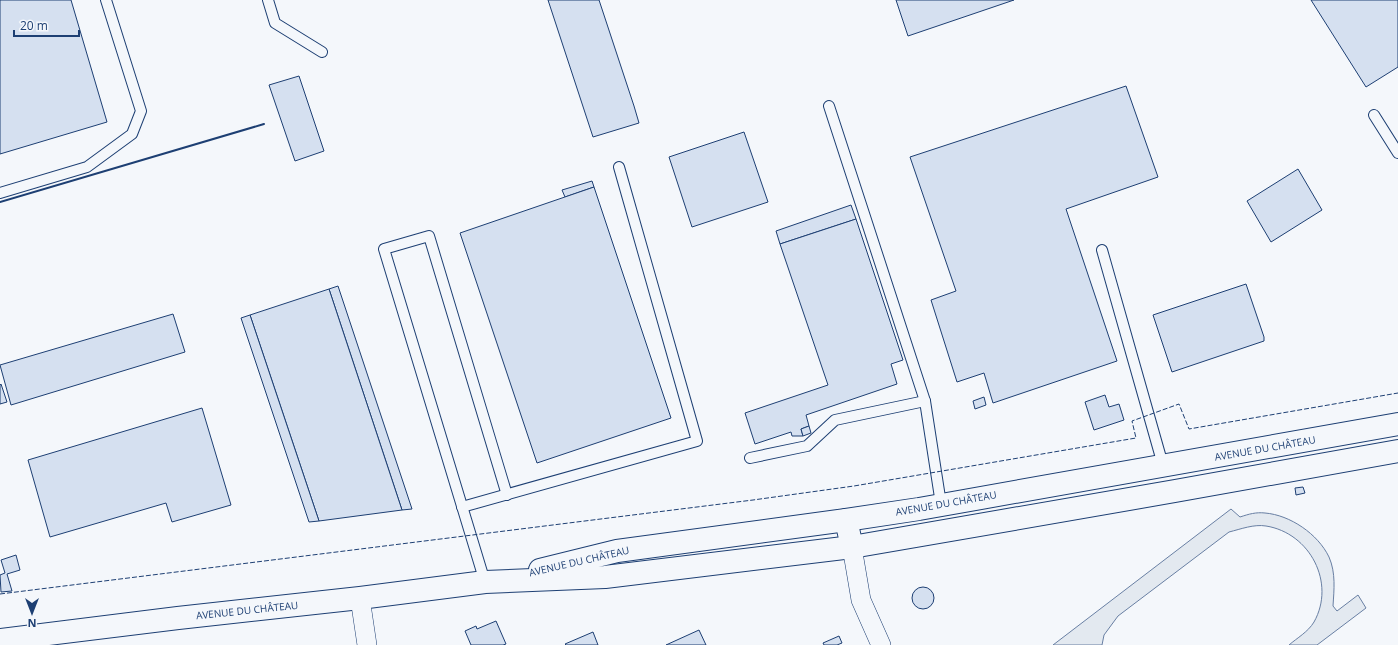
<svg xmlns="http://www.w3.org/2000/svg" width="1398" height="645" font-family="'Open Sans',sans-serif">
  <rect width="100%" height="100%" fill="#f4f7fb"/>
  <path fill="#e3e9f0" stroke="#687fa3" d="M1231,509L1240,517C1249,514 1256,512 1265,513C1290,515 1318,534 1329,557C1336,573 1334,590 1333,606L1337,611L1358,595L1366,608L1317,645H1289C1297,638 1308,632 1314,622C1336,583 1310,533 1266,526C1254,524 1241,529 1229,532L1118,616L1104,635L1102,645H1053Z"/>
  <g fill="#d5e0f0" stroke="#1d3f73">
    <path d="M0,0H71L107,122L0,154Z"/>
    <path d="M548,0H599L634,106L639,123L593,137Z"/>
    <path d="M896,0H1014L908,36Z"/>
    <path d="M1311,0H1398V67L1366,87Z"/>
    <path d="M299,76L324,151L295,161L269,85Z"/>
    <path d="M1126,86L1158,177L1066,209L1117,361L993,403L984,373L957,382L931,300L956,291L910,157Z"/>
    <path d="M744,132L768,202L692,227L669,157Z"/>
    <path d="M1298,169L1322,210L1271,242L1247,201Z"/>
    <path d="M592,181L594,187L565,197L562,190Z"/>
    <path d="M594,187L671,418L537,463L460,233Z"/>
    <path d="M851,205L856,219L780,244L776,231Z"/>
    <path d="M856,219L903,360L891,364L897,384L806,415L809,426L801,429L803,436H792L791,432L755,444L745,413L828,385L780,244Z"/>
    <path d="M1246,284L1264,337V341L1172,372L1153,315Z"/>
    <path d="M338,286L412,509L402,510L329,289Z"/>
    <path d="M329,289L402,510L319,521L250,315Z"/>
    <path d="M173,314L185,352L11,405L0,365Z"/>
    <path d="M250,315L319,521L309,522L241,318Z"/>
    <path d="M1,384L7,402L0,404V385Z"/>
    <path d="M1105,395L1109,407L1119,404L1124,420L1094,430L1085,402Z"/>
    <path d="M984,397L986,405L975,409L973,401Z"/>
    <path d="M202,408L231,505L172,522L166,503L50,537L28,460Z"/>
    <path d="M809,426L811,433L803,436L801,429Z"/>
    <path d="M1303,487L1305,493L1296,495L1295,488Z"/>
    <path d="M16,555L20,570L7,574L12,591L1,592L0,575L5,573L1,560Z"/>
    <circle cx="923" cy="598" r="11"/>
    <path d="M496,621L506,644L503,645H471L465,631L476,626L477,629Z"/>
    <path d="M699,630L706,645H666Z"/>
    <path d="M593,632L598,645H566L565,644Z"/>
    <path d="M839,636L842,643L837,645H824L823,643Z"/>
  </g>
  <g fill="none" stroke-linecap="round" stroke-linejoin="round">
    <defs>
      <g id="service">
        <path d="M268,0L275,23L322,52"/>
        <path d="M829,106L925,401L941,504"/>
        <path d="M1374,115L1398,153"/>
        <path d="M0,193L87,167L132,134L141,111L106,0"/>
        <path d="M1102,250L1163,465"/>
        <path d="M750,458L807,446L835,420L925,401"/>
        <path d="M462,507L697,441L619,167"/>
        <path d="M485,582L384,249L429,236L507,495"/>
      </g>
      <g id="minor">
        <path d="M852,547L861,600L881,645"/>
        <path d="M360,598L367,645"/>
      </g>
      <path id="tertiary" d="M846,520L852,547"/>
      <g id="primary">
        <path d="M540,570L617,551L846,520L919,509L1398,424"/>
        <path d="M0,640L178,618L360,598L485,582L605,577L852,547L1175,491L1398,451"/>
      </g>
    </defs>
    <use href="#service" stroke="#1d3f73" stroke-width="12"/>
    <use href="#minor" stroke="#1d3f73" stroke-width="20"/>
    <use href="#tertiary" stroke="#1d3f73" stroke-width="24"/>
    <use href="#primary" stroke="#1d3f73" stroke-width="24"/>
    <use href="#service" stroke="#f4f7fb" stroke-width="10"/>
    <use href="#minor" stroke="#f4f7fb" stroke-width="19"/>
    <use href="#tertiary" stroke="#f4f7fb" stroke-width="22"/>
    <use href="#primary" stroke="#f4f7fb" stroke-width="22"/>
    <path stroke="#1d3f73" stroke-width="1" stroke-dasharray="5 2" stroke-linecap="butt" d="M0,594L753,500L854,486L1136,438L1132,421L1179,404L1189,429L1398,393"/>
    <path stroke="#1d3f73" stroke-width="2" d="M0,202L264,124"/>
  </g>
  <g text-anchor="middle" dominant-baseline="central" stroke-width="3" stroke-linejoin="round" paint-order="stroke">
    <g font-size="10" fill="#1d3f73" stroke="#f4f7fb">
      <text transform="translate(1265 448) rotate(-10)">AVENUE DU CHÂTEAU</text>
      <text transform="translate(946 503) rotate(-10)">AVENUE DU CHÂTEAU</text>
      <text transform="translate(579 561) rotate(-13)">AVENUE DU CHÂTEAU</text>
      <text transform="translate(247 610) rotate(-6)">AVENUE DU CHÂTEAU</text>
    </g>
  </g>
  <g transform="translate(32 613) rotate(180)" stroke="#f4f7fb" stroke-width="3" paint-order="stroke">
  <path d="M0-3L7 15L0 10L-7 15Z" fill="#1d3f73"/>
  <text y="-6" font-size="11" font-weight="bold" text-anchor="middle" fill="#1d3f73">N</text>
  </g>
  <path d="M14 30v6h65v-6" fill="none" stroke="#1d3f73" stroke-width="2"/>
  <text x="20" y="30" font-size="12" fill="#1d3f73" stroke="#f4f7fb" stroke-width="3" paint-order="stroke">20 m</text>
</svg>
